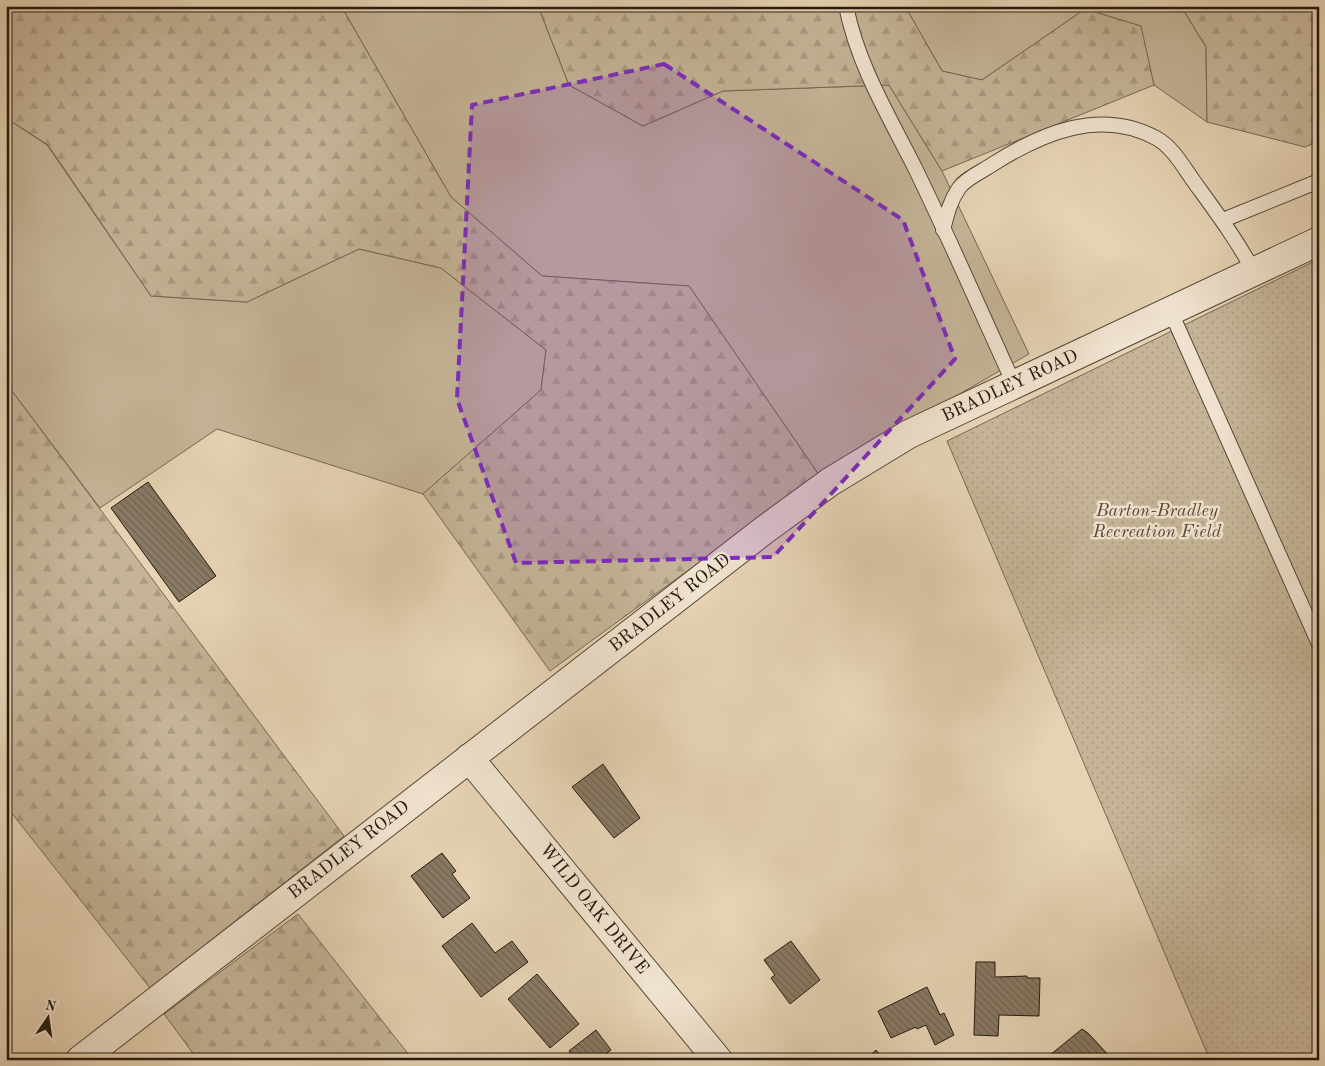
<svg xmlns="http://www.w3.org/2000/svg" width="1325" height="1066" font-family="'Old Standard TT',serif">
  <defs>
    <pattern id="forest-firs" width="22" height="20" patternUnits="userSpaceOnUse" patternTransform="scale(1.25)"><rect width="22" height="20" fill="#c5b498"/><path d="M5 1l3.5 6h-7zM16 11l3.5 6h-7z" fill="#a99a82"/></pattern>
    <pattern id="park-dots" width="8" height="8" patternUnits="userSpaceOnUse" patternTransform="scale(1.25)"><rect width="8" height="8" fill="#c5b498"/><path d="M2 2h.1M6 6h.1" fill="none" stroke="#a99a82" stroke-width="1.8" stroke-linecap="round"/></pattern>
    <pattern id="building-back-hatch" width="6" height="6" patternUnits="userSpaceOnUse" patternTransform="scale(1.25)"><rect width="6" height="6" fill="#897a65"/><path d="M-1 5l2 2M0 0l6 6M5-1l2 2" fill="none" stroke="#706352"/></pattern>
  </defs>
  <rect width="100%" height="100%" fill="#e6d3b4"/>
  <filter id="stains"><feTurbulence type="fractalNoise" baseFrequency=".004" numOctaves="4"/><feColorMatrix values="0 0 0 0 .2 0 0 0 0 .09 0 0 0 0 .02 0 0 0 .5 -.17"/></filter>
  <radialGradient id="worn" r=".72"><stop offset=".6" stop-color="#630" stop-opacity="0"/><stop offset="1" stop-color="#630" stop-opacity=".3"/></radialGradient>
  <g fill="#c5b498" stroke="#756754">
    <path d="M341,6H538L569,85L643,126L723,91L889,85L942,171L1029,354L819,475L689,286L542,276L451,197Z"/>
    <path d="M905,6H1181L1206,47L1207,122L1154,85L1140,26L1085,9L982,80L942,71Z"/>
    <path d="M6,118L47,145L151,296L247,302L359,249L441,268L546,350L541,390L423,494L217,429L100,508L6,383Z"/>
  </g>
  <g fill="url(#forest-firs)" stroke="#756754">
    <path d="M6,6H341L451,197L542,276L689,286L819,475L550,671L423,494L541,390L546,350L441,268L359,249L247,302L151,296L48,145L6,118Z"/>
    <path d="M538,6H905L942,71L982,80L1085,9L1141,26L1154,85L942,171L889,85L723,91L643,126L569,85Z"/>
    <path d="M1181,6H1319V141L1305,147L1207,122L1206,47Z"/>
    <path d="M6,383L344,836L150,988L6,806Z"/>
    <path d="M298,914L413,1060H198L164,1014Z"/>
  </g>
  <path fill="url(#park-dots)" stroke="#756754" d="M1319,259V1060H1210L947,441Z"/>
  <g fill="url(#building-back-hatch)" stroke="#251a0f">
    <path d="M148,482L216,576L179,602L111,508Z"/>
    <path d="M603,764L640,818L614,838L572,787Z"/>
    <path d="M442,853L456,871L452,874L470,898L443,918L411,876Z"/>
    <path d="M472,923L495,953L512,941L528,962L481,997L442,946Z"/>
    <path d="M791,941L820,980L790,1004L771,978L775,975L764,960Z"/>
    <path d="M976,962H995V977L1027,976V978H1040L1039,1016L999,1015L998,1036L974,1035Z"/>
    <path d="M537,974L579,1024L550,1048L508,999Z"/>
    <path d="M927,987L940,1015L944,1013L954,1035L935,1045L926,1025L917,1029L916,1027L891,1038L878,1011Z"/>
    <path d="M1082,1029L1088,1033L1113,1060H1054L1050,1055Z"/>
    <path d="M596,1030L611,1050L607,1053L611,1060H568L572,1055L569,1051Z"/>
    <path d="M876,1050L884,1060H865Z"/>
  </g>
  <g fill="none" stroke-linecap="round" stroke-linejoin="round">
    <defs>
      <g id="service">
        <path d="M846,6C858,66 889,116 916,170C950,240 981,312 1014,384"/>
        <path d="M1223,220L1319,181"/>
        <path d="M943,230C947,214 950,201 959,188C966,178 983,171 993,164C1042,133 1100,108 1156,138C1173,147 1184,168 1195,183C1216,212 1237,240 1254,272"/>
        <path d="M1170,310L1319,644"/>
      </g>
      <path id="minor" d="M469,758L718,1060"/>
      <path id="tertiary" d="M80,1060L763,531L830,482L909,434L1319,241"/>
    </defs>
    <use href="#service" stroke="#554838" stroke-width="16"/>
    <use href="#minor" stroke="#554838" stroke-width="30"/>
    <use href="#tertiary" stroke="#554838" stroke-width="30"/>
    <use href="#service" stroke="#efe2ce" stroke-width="14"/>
    <use href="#minor" stroke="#efe2ce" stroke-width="28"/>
    <use href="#tertiary" stroke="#efe2ce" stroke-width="28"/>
  </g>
  <path fill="#7b2cbf" fill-opacity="0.2" stroke="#7b2cbf" stroke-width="4" stroke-dasharray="10 6" stroke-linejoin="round" d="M664,64L903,220L955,359L773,557L516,563L457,399L472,105Z"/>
  <g text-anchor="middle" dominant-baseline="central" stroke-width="5" stroke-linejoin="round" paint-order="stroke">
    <g font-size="18" fill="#251a0f" stroke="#efe2ce">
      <text transform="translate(1010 386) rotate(-25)">BRADLEY ROAD</text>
      <text transform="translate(670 603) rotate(-38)">BRADLEY ROAD</text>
      <text transform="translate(349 850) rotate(-38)">BRADLEY ROAD</text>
      <text transform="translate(594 909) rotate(51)">WILD OAK DRIVE</text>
    </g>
    <g font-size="18" font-style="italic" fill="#554838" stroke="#efe2ce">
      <text x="1157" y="511">Barton-Bradley<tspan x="1157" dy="21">Recreation Field</tspan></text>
    </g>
  </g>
  <rect width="1325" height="1066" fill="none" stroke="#e6d3b4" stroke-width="25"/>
  <rect x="8" y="8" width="1310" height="1051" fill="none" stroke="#251a0f" stroke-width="2.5"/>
  <rect x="12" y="12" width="1300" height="1041" fill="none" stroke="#251a0f"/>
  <g transform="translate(48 1018) rotate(13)" stroke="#efe2ce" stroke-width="4" paint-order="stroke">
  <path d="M0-4L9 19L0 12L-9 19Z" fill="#251a0f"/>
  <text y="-8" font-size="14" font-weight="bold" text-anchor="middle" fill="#251a0f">N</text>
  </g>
  <rect width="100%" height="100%" filter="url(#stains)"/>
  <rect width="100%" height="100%" fill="url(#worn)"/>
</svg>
